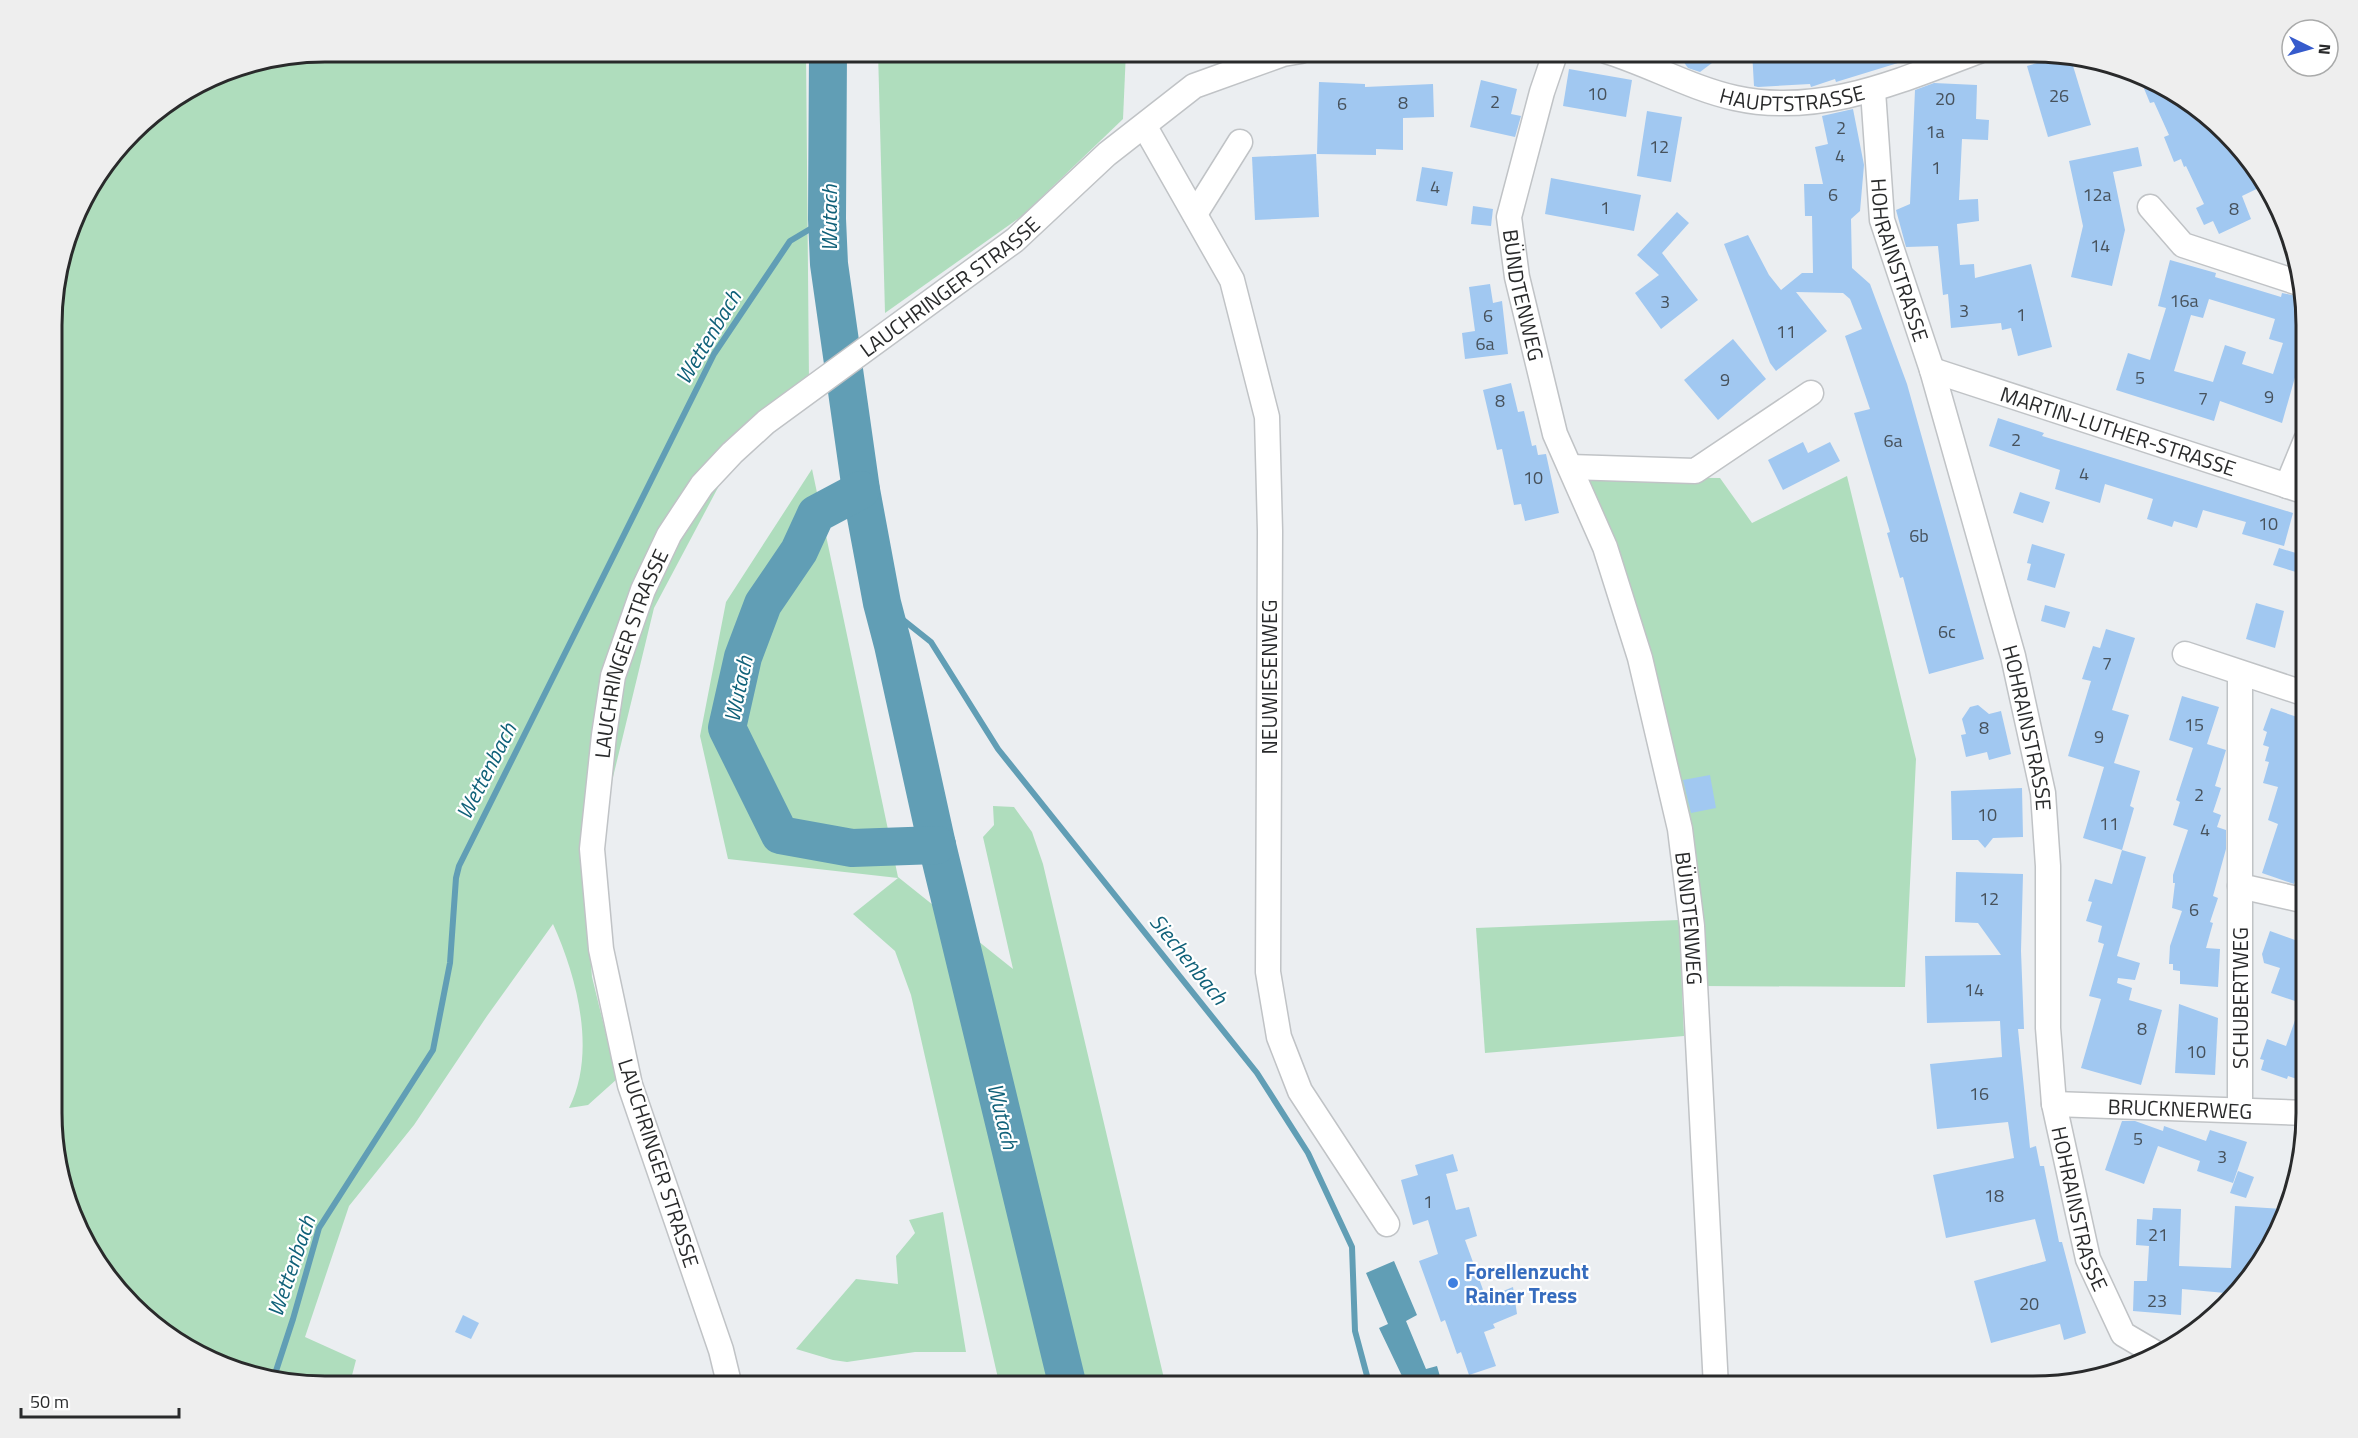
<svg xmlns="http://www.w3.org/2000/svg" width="2358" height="1438" font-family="'Titillium Web',sans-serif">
  <rect width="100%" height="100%" fill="#ebeef1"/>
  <g fill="#afddbd">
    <path d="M325,51H806L809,382L722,480L654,608L590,872L584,881L592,977L617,1079L588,1105L569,1108C597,1053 577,977 553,924L487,1016L414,1125L349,1206L305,1337L356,1360L349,1387H324L253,1378L187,1350L97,1265L53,1149V289L79,203L144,119L220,72Z"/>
    <path d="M878,51H1126L1123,119L1022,216L885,313Z"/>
    <path d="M812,469L898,877L1013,969L983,837L994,825L993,806L1014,807L1032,832L1043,864L1166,1387H1000L911,995L895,951L853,914L898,878L728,859L700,736L726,602Z"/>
    <path d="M1847,476L1916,759L1905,987L1703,986L1697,879L1589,480L1598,477L1720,478L1752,523Z"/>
    <path d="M1679,920L1684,1036L1485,1053L1476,928Z"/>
    <path d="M943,1212L966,1352H915L847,1362L833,1360L796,1349L856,1279L898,1284L896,1256L915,1233L909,1220Z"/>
  </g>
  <path fill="#619eb5" d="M1394,1261L1417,1315L1406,1321L1426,1369L1437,1366L1443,1387H1394L1392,1379L1402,1376L1379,1328L1388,1324L1366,1273Z"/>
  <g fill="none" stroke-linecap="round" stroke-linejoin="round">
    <g stroke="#619eb5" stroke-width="6">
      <path d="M882,603L931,642L998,749L1257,1073L1308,1153L1352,1247L1355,1331L1370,1387"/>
      <path d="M273,1380L293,1319L319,1228L433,1050L450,963L456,878L459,866L714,354L790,241L827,219"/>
    </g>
    <g stroke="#619eb5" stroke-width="38">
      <path d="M828,51L827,219L829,264L861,490L882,603L893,645L937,845L1068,1387"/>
      <path d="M861,490L816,514L799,551L763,604L743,657L727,728L780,835L852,848L937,845"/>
    </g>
  </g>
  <g fill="#a1c8f1" fill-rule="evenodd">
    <path d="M1676,51H1728L1700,72L1688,68Z"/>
    <path d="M1752,51H1923L1924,55L1836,82L1835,79L1811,87L1810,84L1758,87L1754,86Z"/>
    <path d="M2064,55L2070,56L2091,125L2048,137L2027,66Z"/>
    <path d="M1569,69L1632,80L1626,117L1563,106Z"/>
    <path d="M2138,74L2171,88L2261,173L2267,184L2242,196L2251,219L2219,234L2213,221L2204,225L2196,208L2204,204L2186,166L2184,167L2181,159L2174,162L2164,137L2169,135L2154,102L2150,103Z"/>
    <path d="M1481,80L1517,89L1511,114L1521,116L1515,137L1470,127Z"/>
    <path d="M1319,82L1365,84V87L1433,84L1434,117L1403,118V150L1376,149V155L1317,154Z"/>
    <path d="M1934,83L1977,85L1976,119L1989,120L1988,140L1962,139L1959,200L1978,199L1979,221L1957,224L1960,265L1974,264L1975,278L2031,264L2052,347L2018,356L2011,328L2002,330L2001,323L1951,328L1948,294L1943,295L1938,246L1906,247L1896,210L1910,204L1915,90Z"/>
    <path d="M1853,109L1864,165L1860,211L1851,219L1852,268L1870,284L1907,384L1984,659L1929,674L1903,577L1900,578L1887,533L1890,532L1854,413L1870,409L1845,336L1862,329L1850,299L1843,293L1796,292L1827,331L1776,371L1770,363L1724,244L1748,235L1769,275L1781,290L1802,273H1813L1812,216H1805L1804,184H1823L1815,147L1828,144L1822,116Z"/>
    <path d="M1647,111L1682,117L1671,182L1637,176Z"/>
    <path d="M2138,147L2142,166L2113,172L2125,230L2112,286L2071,277L2083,226L2069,161Z"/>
    <path d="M1316,154L1319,217L1255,220L1252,157Z"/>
    <path d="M1422,167L1453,172L1447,206L1416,201Z"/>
    <path d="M1551,178L1641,195L1634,231L1545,214Z"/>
    <path d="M1473,206L1493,209L1491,226L1471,224Z"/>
    <path d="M1677,212L1689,223L1662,253L1698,300L1661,329L1635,293L1659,275L1637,255Z"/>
    <path d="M2170,260L2216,273L2215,277L2281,297L2282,293L2305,298L2306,350L2303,349L2282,423L2220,401L2214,421L2116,390L2128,353L2150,360L2166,308L2158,306ZM2209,299L2275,319L2269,339L2283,343L2273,374L2242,364L2246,352L2225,345L2213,382L2174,371L2191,315L2203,318Z"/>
    <path d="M1490,284L1493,303L1502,301L1508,354L1465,359L1462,333L1475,331L1469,287Z"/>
    <path d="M1733,339L1766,379L1718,420L1684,380Z"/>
    <path d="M1511,383L1518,412L1524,411L1532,446L1536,445L1538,455L1546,454L1559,513L1525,521L1521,504L1514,505L1502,449L1497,450L1483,390Z"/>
    <path d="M1998,418L2044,433L2042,436L2293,513L2284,546L2242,534L2246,522L2203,510L2197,528L2174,521L2172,527L2147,519L2153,499L2105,484L2100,503L2055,489L2060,470L1989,446Z"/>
    <path d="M1803,442L1808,453L1830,442L1840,461L1783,490L1768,460Z"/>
    <path d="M2020,492L2050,502L2043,523L2013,513Z"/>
    <path d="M2032,544L2065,554L2055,588L2027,580L2031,564L2027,563Z"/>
    <path d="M2279,548L2306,556V575L2273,565Z"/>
    <path d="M2256,603L2284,611L2275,648L2246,639Z"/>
    <path d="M2045,605L2070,612L2065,628L2041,621Z"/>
    <path d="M2106,629L2135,638L2112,710L2129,715L2114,763L2140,771L2130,806L2134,808L2122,850L2083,838L2104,767L2068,756L2091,681L2082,679L2093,646L2100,648Z"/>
    <path d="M2182,696L2219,707L2207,744L2226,750L2215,786L2221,788L2213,812L2221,815L2217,827L2226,830V849L2213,896L2218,898L2210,922L2213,923L2206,948L2220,949L2218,987L2180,984V971L2173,970V964H2169L2170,946L2182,911L2172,908L2175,883H2173V875L2188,830L2173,825L2180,802L2176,800L2193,748L2169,740Z"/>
    <path d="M1978,705L1989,714L2001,711L2011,754L1989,760L1987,752L1966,757L1961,735L1966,734L1962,719L1970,707Z"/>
    <path d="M2271,708L2306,720V844L2294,884L2262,873L2278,824L2268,820L2278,787L2263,783L2269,762L2265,761L2269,747L2263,745L2267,732L2263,730Z"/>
    <path d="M1710,775L1716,808L1691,813L1683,780Z"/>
    <path d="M2022,788L2023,837L1993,838L1985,848L1978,840H1952L1951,791Z"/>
    <path d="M2122,850L2146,857L2117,956L2140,963L2135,980L2118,978L2117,983L2132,988L2129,1000L2162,1010L2141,1085L2081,1068L2101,999L2089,996L2104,944L2098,942L2102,926L2086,921L2092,902L2088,901L2095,879L2112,884Z"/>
    <path d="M1956,872L2023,874L2021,951L2024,1029H2018L2030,1148L2036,1146L2040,1166H2044L2059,1242H2062L2086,1333L2064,1340L2060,1324L1991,1343L1974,1281L2046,1261L2035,1219L1946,1238L1933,1175L2014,1158L2008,1122L1937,1129L1930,1064L2002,1057L2000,1021L1927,1023L1925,956L2001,955L1978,923L1955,922Z"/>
    <path d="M2270,931L2306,944V1082L2288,1076L2287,1079L2261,1070L2264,1060L2260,1059L2267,1039L2286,1046L2301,1003L2271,993L2280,968L2264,963L2262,954Z"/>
    <path d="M2179,1004L2218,1018L2215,1075L2175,1073Z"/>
    <path d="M2122,1121H2135L2163,1131L2164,1126L2206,1141L2210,1130L2247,1142L2233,1183L2197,1171L2200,1161L2158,1146L2144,1184L2105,1170Z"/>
    <path d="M1453,1154L1458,1171L1446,1174L1456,1210L1469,1207L1477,1236L1465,1240L1486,1298L1513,1287L1517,1314L1493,1324L1495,1328L1484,1332L1496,1366L1469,1375L1461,1352L1457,1354L1445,1320L1441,1322L1419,1261L1438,1254L1428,1220L1413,1225L1401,1180L1418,1175L1415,1165Z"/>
    <path d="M2238,1171L2254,1177L2246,1198L2230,1193Z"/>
    <path d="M2235,1206L2283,1209L2270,1251L2236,1294L2182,1289L2181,1315L2133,1311L2134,1281H2147L2149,1246L2136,1245L2137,1219L2152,1220L2153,1208L2181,1209L2179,1266L2231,1268Z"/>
    <path d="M463,1315L479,1323L471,1339L455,1332Z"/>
  </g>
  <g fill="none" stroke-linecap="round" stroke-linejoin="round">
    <defs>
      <g id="street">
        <path id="s1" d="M1556,51L1542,92L1509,217L1517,277L1555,434L1605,547L1640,658L1680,829L1692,926L1716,1387"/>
        <path id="s2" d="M1606,51C1649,64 1690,88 1735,98C1821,117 1901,80 1979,51"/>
        <path id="s3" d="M1873,91L1882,220L1932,370L2013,656L2043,793L2048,866V1028L2054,1104L2088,1259L2123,1334L2157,1354"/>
        <path d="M1145,127L1232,280L1267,417L1270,531L1268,972L1279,1037L1300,1091L1387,1224"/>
        <path d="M2150,207L2183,245L2302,284"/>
        <path d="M1195,214L1240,142"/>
        <path id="s4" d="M1932,370L2306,492"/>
        <path d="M1570,467L1695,471L1811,393"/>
        <path d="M2287,486L2306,440"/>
        <path d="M2185,654L2306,694"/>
        <path d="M2240,673V1110"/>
        <path d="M2240,886L2306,901"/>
        <path id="s5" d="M2054,1104L2306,1113"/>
        <path id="s6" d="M730,1387L721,1350L630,1085L601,949L592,849L604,735L613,676L643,590L669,535L702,485L732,453L766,422L1015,240L1107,154L1194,86L1283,54L1301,51"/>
      </g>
    </defs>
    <use href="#street" stroke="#c0c3c6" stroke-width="27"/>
    <use href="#street" stroke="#fff" stroke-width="24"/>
  </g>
  <circle fill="#3f7fe0" stroke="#fff" stroke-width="2" cx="1453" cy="1283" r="6"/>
  <g text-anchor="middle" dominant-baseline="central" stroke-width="4.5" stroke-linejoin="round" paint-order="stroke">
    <g font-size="18" fill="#47525c">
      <text x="1597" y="93">10</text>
      <text x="2059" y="95">26</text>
      <text x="1945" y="98">20</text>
      <text x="1495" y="101">2</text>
      <text x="1403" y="102">8</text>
      <text x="1342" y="103">6</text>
      <text x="1841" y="127">2</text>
      <text x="1935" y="131">1a</text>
      <text x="1659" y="146">12</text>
      <text x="1840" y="155">4</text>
      <text x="1936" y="167">1</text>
      <text x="1435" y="186">4</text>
      <text x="1833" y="194">6</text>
      <text x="2097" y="194">12a</text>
      <text x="1605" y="207">1</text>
      <text x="2234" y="208">8</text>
      <text x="2100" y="245">14</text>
      <text x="2184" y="300">16a</text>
      <text x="1665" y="301">3</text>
      <text x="1964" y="310">3</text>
      <text x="2021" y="314">1</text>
      <text x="1488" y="315">6</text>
      <text x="1786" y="331">11</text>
      <text x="1485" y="343">6a</text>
      <text x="2140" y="377">5</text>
      <text x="1725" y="379">9</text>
      <text x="2269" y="396">9</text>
      <text x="2203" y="398">7</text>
      <text x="1500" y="400">8</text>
      <text x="2016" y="439">2</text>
      <text x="1893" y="440">6a</text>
      <text x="2084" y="473">4</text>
      <text x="1533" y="477">10</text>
      <text x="2268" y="523">10</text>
      <text x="1919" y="535">6b</text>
      <text x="1947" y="631">6c</text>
      <text x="2107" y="663">7</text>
      <text x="2194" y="724">15</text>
      <text x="1984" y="727">8</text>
      <text x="2099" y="736">9</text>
      <text x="2199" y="794">2</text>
      <text x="1987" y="814">10</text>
      <text x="2109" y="823">11</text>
      <text x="2205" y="829">4</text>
      <text x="1989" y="898">12</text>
      <text x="2194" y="909">6</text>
      <text x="1974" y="989">14</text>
      <text x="2142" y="1028">8</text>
      <text x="2196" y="1051">10</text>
      <text x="1979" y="1093">16</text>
      <text x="2138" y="1138">5</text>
      <text x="2222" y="1156">3</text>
      <text x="1994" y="1195">18</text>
      <text x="1428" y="1201">1</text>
      <text x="2158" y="1234">21</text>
      <text x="2157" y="1300">23</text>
      <text x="2029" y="1303">20</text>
    </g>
    <g font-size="21" fill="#292a2b" stroke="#fff">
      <text stroke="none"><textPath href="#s2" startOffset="195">HAUPTSTRASSE</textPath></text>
      <text stroke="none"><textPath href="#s3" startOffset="172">HOHRAINSTRASSE</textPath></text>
      <text stroke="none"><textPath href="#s6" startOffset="1262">LAUCHRINGER STRASSE</textPath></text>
      <text stroke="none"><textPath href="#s1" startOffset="252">BÜNDTENWEG</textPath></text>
      <text stroke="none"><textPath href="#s4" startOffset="196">MARTIN-LUTHER-STRASSE</textPath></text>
      <text stroke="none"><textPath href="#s6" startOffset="758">LAUCHRINGER STRASSE</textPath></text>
      <text transform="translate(1269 677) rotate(-90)">NEUWIESENWEG</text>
      <text stroke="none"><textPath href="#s3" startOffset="658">HOHRAINSTRASSE</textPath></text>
      <text stroke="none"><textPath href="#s1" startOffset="900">BÜNDTENWEG</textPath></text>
      <text transform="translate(2240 998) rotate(-90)">SCHUBERTWEG</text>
      <text stroke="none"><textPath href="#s5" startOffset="126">BRUCKNERWEG</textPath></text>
      <text transform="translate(659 1163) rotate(72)">LAUCHRINGER STRASSE</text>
      <text stroke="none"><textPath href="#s3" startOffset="1144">HOHRAINSTRASSE</textPath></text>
    </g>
    <g font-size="21" font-weight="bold" fill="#366cbe" stroke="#fff" text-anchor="start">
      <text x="1465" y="1271">Forellenzucht<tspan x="1465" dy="24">Rainer Tress</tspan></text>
    </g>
    <g font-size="22" font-style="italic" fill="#106179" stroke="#fff">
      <text transform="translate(829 218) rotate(-90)">Wutach</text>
      <text transform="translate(708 337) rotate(-59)">Wettenbach</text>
      <text transform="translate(738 689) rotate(-78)">Wutach</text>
      <text transform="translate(486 771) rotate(-63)">Wettenbach</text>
      <text transform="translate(1189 959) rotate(51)">Siechenbach</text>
      <text transform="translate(1003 1116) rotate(76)">Wutach</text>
      <text transform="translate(291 1266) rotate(-71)">Wettenbach</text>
    </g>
  </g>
  <path d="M0 0H2358V1438H0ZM325 62H2033A263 263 0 0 1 2296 325V1113A263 263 0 0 1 2033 1376H325A263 263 0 0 1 62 1113V325A263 263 0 0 1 325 62Z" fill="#eee" fill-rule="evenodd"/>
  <path fill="none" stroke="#292a2b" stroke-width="3" d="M325 62H2033A263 263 0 0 1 2296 325V1113A263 263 0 0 1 2033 1376H325A263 263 0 0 1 62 1113V325A263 263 0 0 1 325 62Z"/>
  <g transform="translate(2310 48) rotate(95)"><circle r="28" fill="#ffffff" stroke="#a9aaaa" stroke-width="1.5"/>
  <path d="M0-4.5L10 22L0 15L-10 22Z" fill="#365bcc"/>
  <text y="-9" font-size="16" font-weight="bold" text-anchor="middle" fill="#292a2b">N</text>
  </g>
  <path d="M21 1408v9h158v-9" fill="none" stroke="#292a2b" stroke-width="3"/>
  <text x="30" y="1408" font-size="18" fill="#292a2b" stroke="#ffffff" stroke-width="4.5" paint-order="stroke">50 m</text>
</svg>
